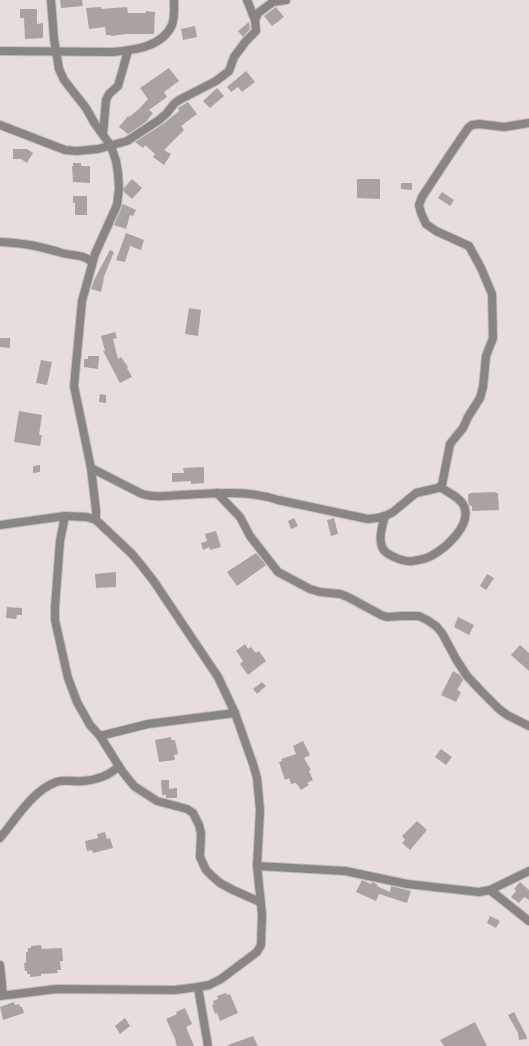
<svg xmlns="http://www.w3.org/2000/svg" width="529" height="1046" font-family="Arial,sans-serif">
  <rect width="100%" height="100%" fill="#e7dedb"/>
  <g fill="#aaa29e">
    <path d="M60,0H82L83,6L61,8Z"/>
    <path d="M101,7V9L127,7L128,13H146V11L155,12L154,34H126L111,36V35H106L105,27L89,29L86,8Z"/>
    <path d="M276,7L284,17L272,26L264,16Z"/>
    <path d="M20,9H37V24L43,23V38L25,39L24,18H20Z"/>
    <path d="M249,22L250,29L243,37L238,31Z"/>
    <path d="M195,26L197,37L183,40L181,29Z"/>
    <path d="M169,68L179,81L164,92L167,97L149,110L153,113L146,122L128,134L119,127L128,116L129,117L139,109L148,99L140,88Z"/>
    <path d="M246,71L255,82L242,92L238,87L231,92L227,87Z"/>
    <path d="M217,88L224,96L210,108L203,101Z"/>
    <path d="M188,102L197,114L181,126L184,130L164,150L171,154L164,165L153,157L155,154L145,145L143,148L135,142L163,124L179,111L178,108Z"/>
    <path d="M13,149H27L33,153L27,163L21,159H13Z"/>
    <path d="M73,163H81V166H90V183L73,182L72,166H73Z"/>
    <path d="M132,179L142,188L132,199L124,192V188Z"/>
    <path d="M357,179H380V199L357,198Z"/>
    <path d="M401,183H412V190L401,189Z"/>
    <path d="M442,192L454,200L450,206L438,198Z"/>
    <path d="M73,196H87V215H75V203H73Z"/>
    <path d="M123,204L136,210L133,216L130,215L126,229L114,225Z"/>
    <path d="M126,233L144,240L141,250L130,246L125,262L116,260Z"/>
    <path d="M110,250L114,252L103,279H104L101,292L91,289L95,278Z"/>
    <path d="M189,308L201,310L198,336L185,334Z"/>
    <path d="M115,332L117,338L113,339L118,359L121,357L128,367L127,368L132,377L120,383L103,351H105L101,336Z"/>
    <path d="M0,338H10V348L0,347Z"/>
    <path d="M88,356H99L98,369L84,367V359H88Z"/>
    <path d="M41,360L52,362L47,385L36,383Z"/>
    <path d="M100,394L106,395V403L99,402Z"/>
    <path d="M19,411L42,415L39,435H42L40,446L14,442Z"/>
    <path d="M40,465V472L33,473V466Z"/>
    <path d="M204,467V483L191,484V481L172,482V473H184L183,468Z"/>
    <path d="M496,492V493H498L499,510L472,511V506H470L468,501V494H470V493Z"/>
    <path d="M294,518L298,526L291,529L288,521Z"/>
    <path d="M334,518L338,534L331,536L327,520Z"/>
    <path d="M216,531L221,547L210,550L209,547L203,550L201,543L207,541L205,534Z"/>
    <path d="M256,553L266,565L237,586L227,572Z"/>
    <path d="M116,572V587L96,588L95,574Z"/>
    <path d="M487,574L494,578L486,590L480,586Z"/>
    <path d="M7,607L22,608V615H17L16,619L6,618Z"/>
    <path d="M458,617L474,625L469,635L454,627Z"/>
    <path d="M245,644L248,649L251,647L256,653L259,651L266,661L248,675L240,664L243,661L236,651Z"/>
    <path d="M520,645L529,653V671L511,655Z"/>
    <path d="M453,671L460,675L463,680L457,690L461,692L456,702L441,695Z"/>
    <path d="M262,682L266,686L257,694L253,689Z"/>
    <path d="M171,737V740H175L178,754L174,755L175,760L159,762L155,740Z"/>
    <path d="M303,741L310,755L304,758L311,770L309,771L313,780L307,783L309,785L301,790L296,783L291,784L289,778L285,780L279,762L282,761L281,759L296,754L293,746Z"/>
    <path d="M441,749L452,757L446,765L435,757Z"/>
    <path d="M161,780H169V789L177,788V798H166V795H162Z"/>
    <path d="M417,821L427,830L410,850L402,843L405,840L402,836Z"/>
    <path d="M105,832L107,839L110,838L113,848L93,853L92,850L87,851L85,841L98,838L97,834Z"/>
    <path d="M362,880L371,884L372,882L378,885L377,886L390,892L391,886L411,891L407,903L379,894L376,901L356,892Z"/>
    <path d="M520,882L529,890V900L524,897L519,903L511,897L516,891L514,889Z"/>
    <path d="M490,916L500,921L496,928L487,923Z"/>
    <path d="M41,945L42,949L62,948L63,961H60L61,970H57L58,973L41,974V976L30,977V974H27V971H25L24,963H26V952H28V948H31V946Z"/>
    <path d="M226,993L227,995L230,994L238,1013L220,1021L217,1013L215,1014L212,1005L214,1004L213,1001L218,999L217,996Z"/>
    <path d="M14,1002L15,1005L19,1004L20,1007H22L24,1013L3,1020L0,1007Z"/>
    <path d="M185,1008L192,1024L186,1027L194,1046H177L175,1041H176L166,1019L177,1014L176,1012Z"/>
    <path d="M514,1012L526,1035L527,1039L519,1040L518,1033L508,1015Z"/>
    <path d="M125,1018L130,1026L120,1034L115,1026Z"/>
    <path d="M475,1022L487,1046H444L440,1040Z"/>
    <path d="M253,1036L258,1046H228V1045Z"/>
  </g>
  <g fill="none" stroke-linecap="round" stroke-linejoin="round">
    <defs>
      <g id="minor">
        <path d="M51,0L54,39L59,69L64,80L86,108L95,124L111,146L116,161L118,173L119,189L117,205L95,254L82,301L74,386L91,468L96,510V520"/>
        <path d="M255,20L258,13L273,2L286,0"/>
        <path d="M0,51L113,52C135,50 162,47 172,25C175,17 174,8 174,0"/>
        <path d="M0,125L65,150L77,151L98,149L127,141L159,120L166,114L174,104L179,100L216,81L229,71L234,57L246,41L256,31L255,20L247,0"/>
        <path d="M103,134L106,100L109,94L118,86L128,51"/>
        <path d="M0,242C24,243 39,246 62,253C73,256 83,254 92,262"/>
        <path d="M91,468L140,493C152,498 167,496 180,495C215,494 244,489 278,500L368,519L377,518L385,516L393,512L416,493L438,488L442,485L450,444L463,428L468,417L480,398L483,387L486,356L493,338L492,294L481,268L469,246L436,231L426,224L421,213L419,205L422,197L451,153L468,128L472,125L479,124L504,127L529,123"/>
        <path d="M217,493L240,517L250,536L278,572L310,589L320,592L340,594L348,597L381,615L387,617L402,616H419L427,620L436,626L442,633L456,659L467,676L481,691L499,709L507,715L529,726"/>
        <path d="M65,516L60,541L55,607V620L68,678L77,702L90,725L100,736L122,771L134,786L140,790L157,801L187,809L193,813L199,825L201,833L200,857L206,870L212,876L220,883L233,890L260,902"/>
        <path d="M385,516C383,524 379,534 381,543C382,550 386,553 392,556C398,559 406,562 413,561C419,560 426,559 431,556C446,548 472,525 464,506C460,497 447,492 440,487"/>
        <path d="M0,525L65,516L87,517L96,520L132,554L142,566L155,583L218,677L235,713L253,764L257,778L260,810L257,866L262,914L261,945L257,952L221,979L209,985L198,987L175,990L56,989L0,996"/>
        <path d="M100,736L148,724L235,713"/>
        <path d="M0,838C16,819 32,791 56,782C65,779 74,782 83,781C96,780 110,775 119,766"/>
        <path d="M257,866L345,871L407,884L479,892L490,890L529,871"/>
        <path d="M490,890L529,921"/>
        <path d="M0,965L3,995"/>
        <path d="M198,987L208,1046"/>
      </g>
    </defs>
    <use href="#minor" stroke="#c4bdba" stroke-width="10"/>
    <use href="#minor" stroke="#888583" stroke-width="8"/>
  </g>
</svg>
